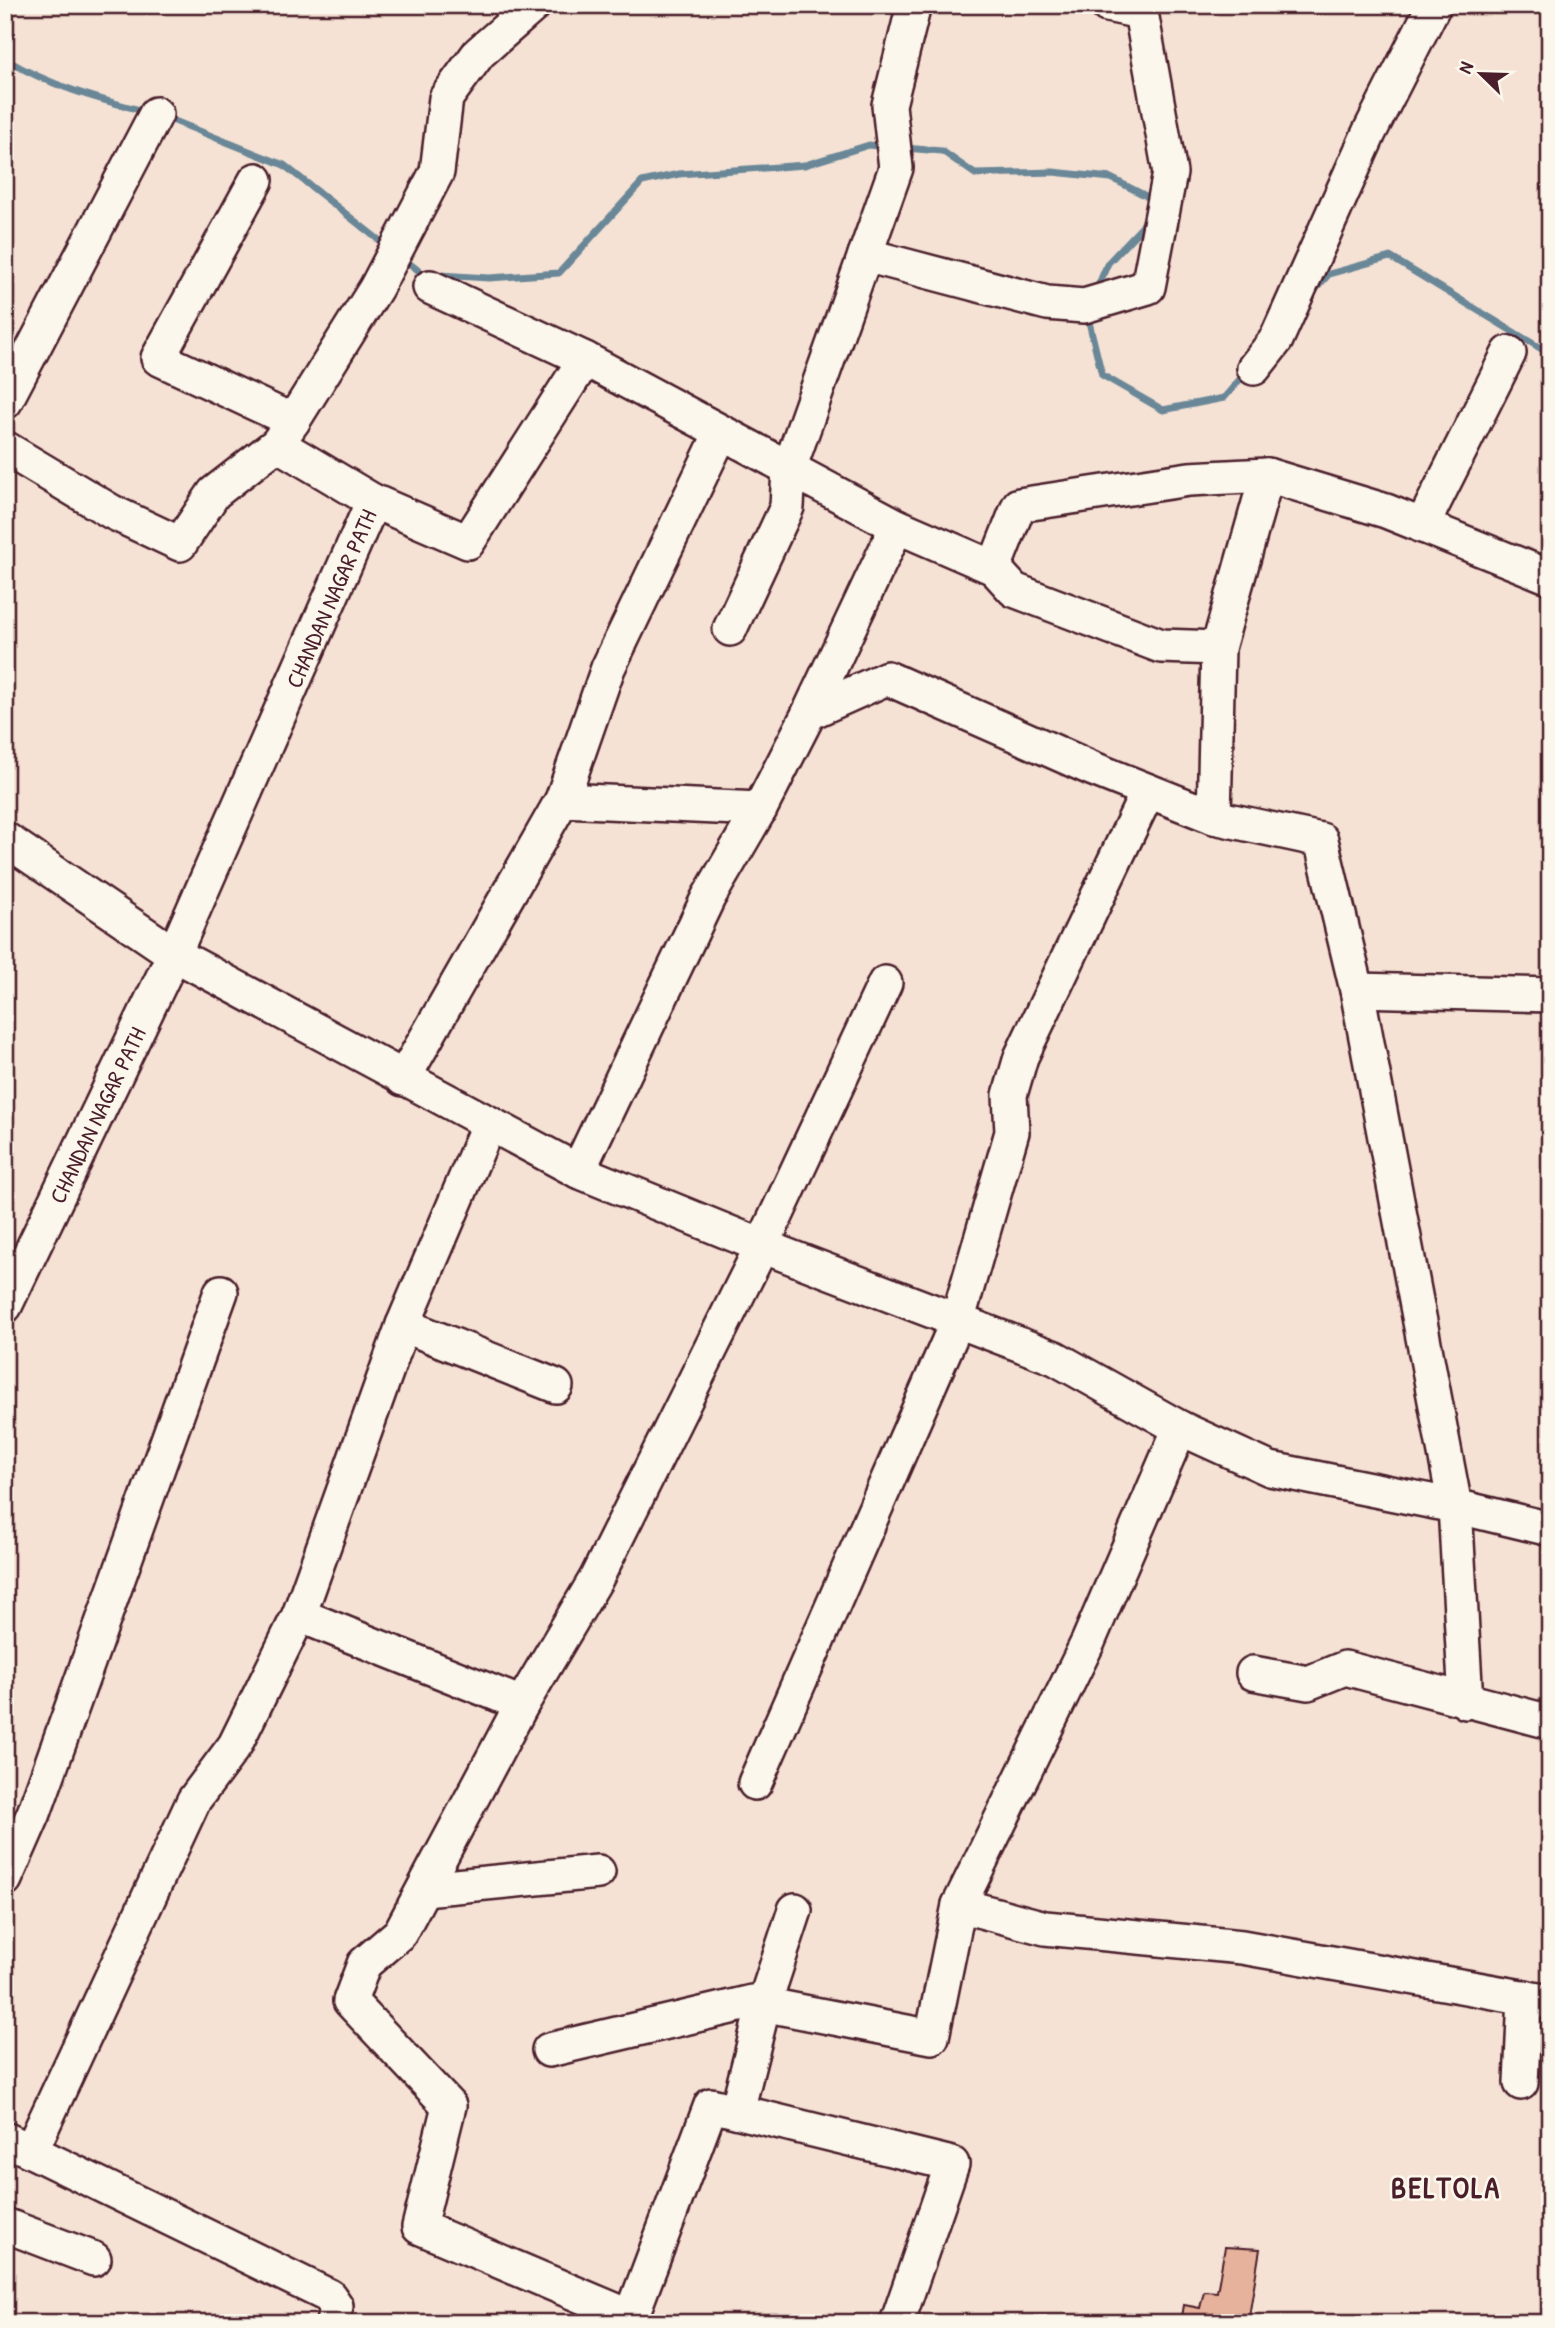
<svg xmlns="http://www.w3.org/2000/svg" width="1555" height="2328" font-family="'Patrick Hand',sans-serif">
  <rect width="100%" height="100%" fill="#f5e2d4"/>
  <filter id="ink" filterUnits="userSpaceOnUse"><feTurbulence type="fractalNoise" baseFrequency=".0143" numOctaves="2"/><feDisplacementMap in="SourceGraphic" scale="14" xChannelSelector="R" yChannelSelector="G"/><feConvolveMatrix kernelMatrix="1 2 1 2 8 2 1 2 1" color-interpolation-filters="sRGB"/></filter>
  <g filter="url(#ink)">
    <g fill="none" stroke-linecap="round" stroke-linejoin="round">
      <g stroke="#6b8798" stroke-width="7">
        <path d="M5,59C50,86 97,99 148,112"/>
        <path d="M162,116L284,165L389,248"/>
        <path d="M904,148L942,151L975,174L1053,172L1111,178L1154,200"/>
        <path d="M401,257L423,274L489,278L559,273L642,182L679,174L805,165L869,145L885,147"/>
        <path d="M1314,291L1329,274L1390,257L1550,354"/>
        <path d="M1095,293L1108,263L1142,227L1147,217"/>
        <path d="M1087,314L1102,375L1163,410L1224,398L1246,372"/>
      </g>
    </g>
    <path fill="#e7b29b" stroke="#4a1f2b" stroke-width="2" d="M1225,2247L1260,2249L1248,2323H1181L1184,2305L1200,2308L1204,2291L1217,2292Z"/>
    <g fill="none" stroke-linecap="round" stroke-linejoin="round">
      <defs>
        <g id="minor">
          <path d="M256,180L158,358L293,421"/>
          <path d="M865,255L1047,303L1084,306L1148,287L1170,173L1141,12L1107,5"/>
          <path d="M430,287L585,359"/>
          <path d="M1254,368L1276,340L1369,133L1434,5"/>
          <path d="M5,402L156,114"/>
          <path d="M277,444L373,501"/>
          <path d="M5,448L112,512L180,544L214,493L277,444L293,421L376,288L437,172L446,98L479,53L534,5"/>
          <path d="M1422,526L1509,353"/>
          <path d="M994,568L1014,590L1161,646L1218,648"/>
          <path d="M730,629L787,507L789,469L896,168L889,105L914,5"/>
          <path d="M809,713L897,526L994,568L1019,505L1189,479L1267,475L1386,511L1550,577"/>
          <path d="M562,800L760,809"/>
          <path d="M1214,817L1218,648L1267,475"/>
          <path d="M5,839L174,954L578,1171L762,1246L1055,1358L1180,1428L1270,1469L1455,1506L1550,1529"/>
          <path d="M1357,990L1550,995"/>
          <path d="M403,1079L562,800L608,668L721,433"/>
          <path d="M578,1171L708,898L760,809L809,713L887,678L1091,768L1214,817L1321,840L1357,990L1455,1506L1466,1702"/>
          <path id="s1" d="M5,1306L174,954L373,501L468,542L585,359L897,526"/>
          <path d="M403,1325L556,1386"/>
          <path d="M299,1615L522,1704"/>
          <path d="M1253,1673L1308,1683L1345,1668L1550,1722"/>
          <path d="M755,1783L957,1322L1012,1132L1010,1095L1021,1057L1148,791"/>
          <path d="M5,1879L34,1813L221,1292"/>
          <path d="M424,1889L598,1872"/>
          <path d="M959,1905L1045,1928L1242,1947L1550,2002"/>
          <path d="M549,2050L752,2002L932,2037L959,1905L1088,1642L1180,1428"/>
          <path d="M1521,2083L1525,1997"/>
          <path d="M737,2111L764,2004L795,1910"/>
          <path d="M5,2139L31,2151L194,1800L235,1745L299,1615L403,1325L489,1123"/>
          <path d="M31,2151L329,2296L336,2306L333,2323"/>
          <path d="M5,2225L94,2259"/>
          <path d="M631,2317L419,2227L449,2106L350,2001L364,1964L400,1933L522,1704L596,1579L762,1246L885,983"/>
          <path d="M629,2323L711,2105L952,2164L897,2323"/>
        </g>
      </defs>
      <use href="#minor" stroke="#4a1f2b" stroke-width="38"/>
      <use href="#minor" stroke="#fbf7ec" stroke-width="33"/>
    </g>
  </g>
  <g text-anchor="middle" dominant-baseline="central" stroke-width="5" stroke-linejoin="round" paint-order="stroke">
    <g font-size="23" fill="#4a1f2b" stroke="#fbf7ec">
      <text stroke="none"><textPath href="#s1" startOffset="779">CHANDAN NAGAR PATH</textPath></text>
      <text stroke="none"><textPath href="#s1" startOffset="212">CHANDAN NAGAR PATH</textPath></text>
    </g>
    <g font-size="30" font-weight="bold" letter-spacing="2" fill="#4a1f2b" stroke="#fbf7ec">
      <text x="1446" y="2187">BELTOLA</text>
    </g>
  </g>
  <rect width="1555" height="2328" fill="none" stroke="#fbf7ec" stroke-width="28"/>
  <rect x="14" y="14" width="1527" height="2300" fill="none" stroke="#4a1f2b" stroke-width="2.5" filter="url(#ink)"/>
  <g transform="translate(1481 74) rotate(293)" stroke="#fbf7ec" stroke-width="5" paint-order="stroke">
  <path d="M0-5L12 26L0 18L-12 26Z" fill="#4a1f2b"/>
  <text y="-10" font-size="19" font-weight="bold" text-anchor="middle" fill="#4a1f2b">N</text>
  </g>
</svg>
